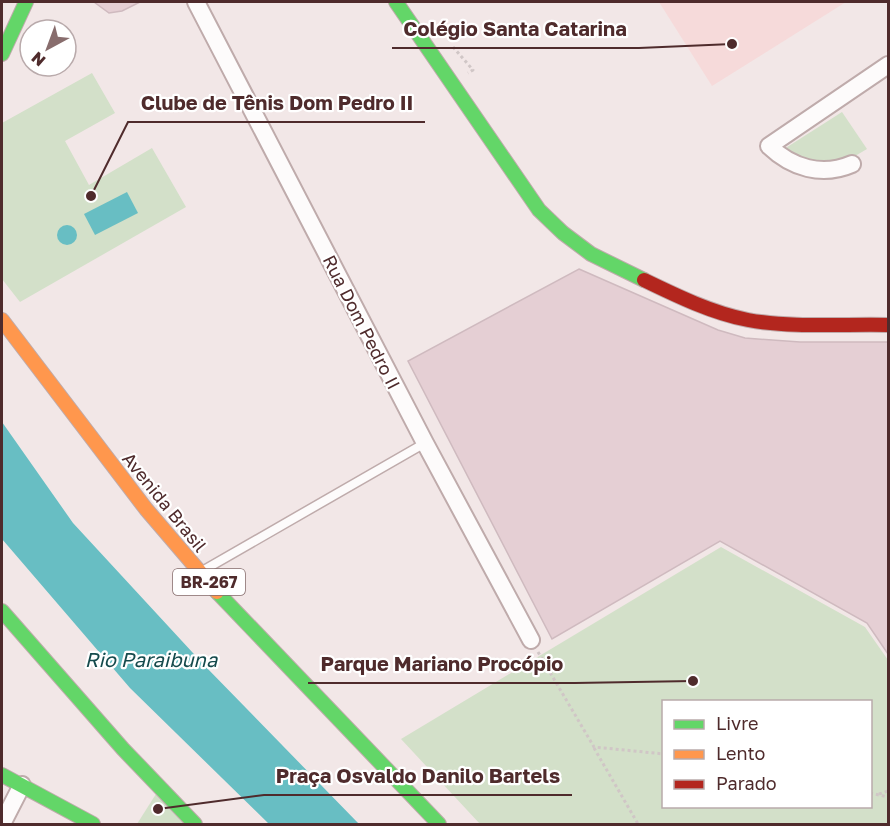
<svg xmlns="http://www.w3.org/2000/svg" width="890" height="826" font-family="'Golos Text',sans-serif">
  <rect width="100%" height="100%" fill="#f2e7e7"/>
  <path fill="#f6dada" d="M659,2H846L712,86Z"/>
  <g fill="#d3e0c9" fill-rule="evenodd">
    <path d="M92,73L115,113L65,141L89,185L152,148L186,207L20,302L2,279V123Z"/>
    <path d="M842,112L867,149L838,166L824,168L781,151Z"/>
    <path d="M721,547L865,627L888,660V824H480L401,739ZM664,702H870V806H664Z"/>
    <path d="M156,794L185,824H137Z"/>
  </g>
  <g fill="#68bec3">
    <path d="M127,192L138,213L95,235L84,214Z"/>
    <circle cx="67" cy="235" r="10"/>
    <path d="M2,422L73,523L205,666L359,824H269L130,688L2,539Z"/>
  </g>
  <g fill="#e5cfd4" stroke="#cfbabf" stroke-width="1.5">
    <path d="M94,2H140L122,11L109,13Z"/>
    <path d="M579,269L718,330L745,338L800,342H888V654L867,623L720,541L552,639L408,361Z"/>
  </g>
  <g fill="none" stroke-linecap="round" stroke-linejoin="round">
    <defs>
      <path id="lane" d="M204,570L425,443"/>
      <g id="street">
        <path d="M196,2L425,443L531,640"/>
        <path d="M852,164C822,177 792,168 769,146L888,65"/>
        <path d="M2,824L22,785"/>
      </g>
      <g id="fast">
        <path d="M396,2L539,210L563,233L591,254L644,280"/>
        <path d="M2,54L26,2"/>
        <path d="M217,592L439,824"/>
        <path d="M2,611L123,749L195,824"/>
        <path d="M2,775L93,824"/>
      </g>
      <path id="slow" d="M2,320L146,509L217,592"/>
      <path id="jam" d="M644,280C677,296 712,313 748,320C792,328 843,324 888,325"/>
    </defs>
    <use href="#lane" stroke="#bfabab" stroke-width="11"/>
    <use href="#street" stroke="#bfabab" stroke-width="20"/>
    <use href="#fast" stroke="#bfabab" stroke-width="16"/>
    <use href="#slow" stroke="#bfabab" stroke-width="16"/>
    <use href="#jam" stroke="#bfabab" stroke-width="16"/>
    <g stroke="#d0c6c6" stroke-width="3" stroke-dasharray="3 3" stroke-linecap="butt">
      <path d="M453,47L473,70L468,73"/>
      <path d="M538,652L594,747L664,754"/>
      <path d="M594,748L638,824"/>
      <path d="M870,793L888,797"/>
      <path d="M879,794L888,791"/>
    </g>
    <use href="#lane" stroke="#fdfbfb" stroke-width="8"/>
    <use href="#street" stroke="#fdfbfb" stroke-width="16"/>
    <use href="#fast" stroke="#63d668" stroke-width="14"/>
    <use href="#slow" stroke="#ff974d" stroke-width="14"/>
    <use href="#jam" stroke="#b3261e" stroke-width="14"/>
  </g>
  <g text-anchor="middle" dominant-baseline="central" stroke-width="4.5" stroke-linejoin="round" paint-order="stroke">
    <rect fill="#fff" stroke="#846b6b" stroke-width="1.5" x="173" y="569" width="72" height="26" rx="4.5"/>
    <g font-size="16" font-weight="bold" fill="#4f2b2c">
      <text x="209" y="582">BR-267</text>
    </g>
    <g font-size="18" fill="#4f2b2c" stroke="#fff">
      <text transform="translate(362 322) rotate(63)">Rua Dom Pedro II</text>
      <text transform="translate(165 502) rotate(51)">Avenida Brasil</text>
    </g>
    <g font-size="20" font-style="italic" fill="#154a4c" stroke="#fff">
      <text x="151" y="659">Rio Paraibuna</text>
    </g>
  </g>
  <path fill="none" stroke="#4f2b2c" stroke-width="2" d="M732 44L639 48H392M91 196L128 122H425M693 681L575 683H308M158 809L264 795H572"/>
  <g fill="#4f2b2c" stroke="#fff" stroke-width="2">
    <circle cx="732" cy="44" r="6"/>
    <circle cx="91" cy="196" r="6"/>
    <circle cx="693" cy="681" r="6"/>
    <circle cx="158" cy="809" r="6"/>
  </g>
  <g font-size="20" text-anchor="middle" font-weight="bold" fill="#4f2b2c" stroke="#fff" stroke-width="4.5" stroke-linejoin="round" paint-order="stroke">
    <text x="515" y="36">Colégio Santa Catarina</text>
    <text x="277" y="110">Clube de Tênis Dom Pedro II</text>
    <text x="442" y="671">Parque Mariano Procópio</text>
    <text x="418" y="783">Praça Osvaldo Danilo Bartels</text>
  </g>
  <rect width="890" height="826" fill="none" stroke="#4f2b2c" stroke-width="6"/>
  <rect x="662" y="700" width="210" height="108" fill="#ffffff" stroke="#b9aaab" stroke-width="1.5"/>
  <rect x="674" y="720" width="30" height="9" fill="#63d668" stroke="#b9aaab" stroke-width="1.5"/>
  <text x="716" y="730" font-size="18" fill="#4f2b2c">Livre</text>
  <rect x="674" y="750" width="30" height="9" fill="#ff974d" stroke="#b9aaab" stroke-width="1.5"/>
  <text x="716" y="760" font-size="18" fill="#4f2b2c">Lento</text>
  <rect x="674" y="780" width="30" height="9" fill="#b3261e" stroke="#b9aaab" stroke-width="1.5"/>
  <text x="716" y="790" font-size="18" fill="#4f2b2c">Parado</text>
  <g transform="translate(48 48) rotate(221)"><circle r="28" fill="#ffffff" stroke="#b9aaab" stroke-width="1.5"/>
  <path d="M0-4.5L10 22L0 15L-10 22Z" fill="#886d6d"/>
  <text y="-9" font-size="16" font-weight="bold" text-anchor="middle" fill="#4f2b2c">N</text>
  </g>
</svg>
